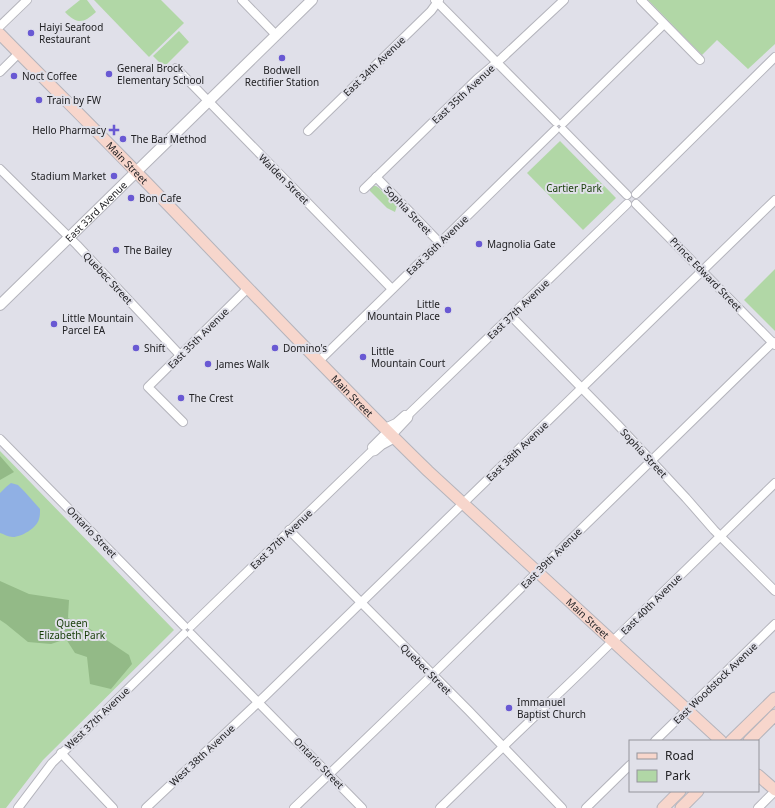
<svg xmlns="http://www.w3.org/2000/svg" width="775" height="808" font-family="'Noto Sans',sans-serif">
  <rect width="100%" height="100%" fill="#e0e0e9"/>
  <g fill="#b1d7a6">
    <path d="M80,0H87L96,12C84,23 77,25 65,12Z"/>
    <path d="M94,0H161L184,23L149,57Z"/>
    <path d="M648,0H775V44L748,69L717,40L702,55Z"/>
    <path d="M179,31L189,42L164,67L153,56Z"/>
    <path d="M560,141L616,198L583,230L527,173Z"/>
    <path d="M373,186H376L379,188L397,206L395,212L387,208L370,191V188Z"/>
    <path d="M775,269V331L744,300Z"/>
    <path d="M0,451L174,630L43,760L6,808H0Z"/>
  </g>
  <g fill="#93ba87">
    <path d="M0,456L14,472L0,480Z"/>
    <path d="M0,581L29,594L69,600L68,618L87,627L129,655L132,664L111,689L90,684L87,657L75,653L66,639L51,644L28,642L6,624L0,620Z"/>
  </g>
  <path fill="#90b0e4" d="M11,483L18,485L24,491L40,509C40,513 40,516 39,519C37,528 21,537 13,537C8,537 4,534 0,533V493L6,487Z"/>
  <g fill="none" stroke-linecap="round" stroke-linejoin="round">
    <defs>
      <g id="minor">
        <path d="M242,0L276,35"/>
        <path d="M435,0L556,122"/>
        <path d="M641,0L700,60"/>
        <path d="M0,26L27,0"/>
        <path d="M176,68L392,289"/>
        <path d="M0,72L19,53"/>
        <path d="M563,123L664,24"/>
        <path d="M563,130L627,195"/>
        <path d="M308,131L431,11L439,0"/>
        <path d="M0,169L77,245L180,355"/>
        <path d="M376,177L440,243"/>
        <path d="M364,189L477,79L502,58L564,0"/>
        <path d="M636,194L775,57"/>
        <path d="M636,204L775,345"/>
        <path d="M511,316L617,424L686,498L714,530L775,591"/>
        <path d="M319,361L555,130"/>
        <path d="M183,422L148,387L248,288"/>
        <path d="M385,428L396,423L405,415"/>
        <path d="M392,435L408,418L409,414L627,204"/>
        <path d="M0,439L184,626"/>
        <path d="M372,447L388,431"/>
        <path d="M289,530L469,711L562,808"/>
        <path d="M191,626L371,452L375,451L382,445L395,438"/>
        <path d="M191,634L362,808"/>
        <path d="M655,741L775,624"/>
        <path d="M61,753L113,808"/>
        <path d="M18,808L52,763L184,634"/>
        <path d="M146,808L265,696L775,200"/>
        <path d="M294,808L426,681L572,538L773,342"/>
        <path d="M440,808L508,742L579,674L775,483"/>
        <path d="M586,808L630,765"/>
        <path d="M758,808L775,791"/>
      </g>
      <g id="tertiary">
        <path id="s1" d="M0,305L312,0"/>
      </g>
      <g id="secondary">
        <path id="s2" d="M0,34C48,83 97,131 145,181C239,278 331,377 428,471L721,741"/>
        <path d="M731,741L775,698"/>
        <path d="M749,741L775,715"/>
        <path d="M758,775L775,790"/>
        <path d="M663,808L680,791"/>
        <path d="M681,808L698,791"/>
      </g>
    </defs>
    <use href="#minor" stroke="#b4b4bc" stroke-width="10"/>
    <use href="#tertiary" stroke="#b4b4bc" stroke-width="12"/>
    <use href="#secondary" stroke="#b4b4bc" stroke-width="13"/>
    <use href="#minor" stroke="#fff" stroke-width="8"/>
    <use href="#tertiary" stroke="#fff" stroke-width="10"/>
    <use href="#secondary" stroke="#f7d6cc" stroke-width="11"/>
  </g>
  <g fill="#6959d3" stroke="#e0e0e9" stroke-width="1.5">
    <circle cx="31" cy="33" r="4"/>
    <circle cx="282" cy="58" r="4"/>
    <circle cx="109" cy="74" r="4"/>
    <circle cx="14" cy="76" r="4"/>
    <circle cx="39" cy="100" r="4"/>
    <path d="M112 124h4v4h4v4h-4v4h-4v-4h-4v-4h4z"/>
    <circle cx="123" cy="139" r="4"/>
    <circle cx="114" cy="176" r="4"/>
    <circle cx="131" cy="198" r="4"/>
    <circle cx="479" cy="244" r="4"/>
    <circle cx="116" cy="250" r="4"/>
    <circle cx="448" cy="310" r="4"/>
    <circle cx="54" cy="324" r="4"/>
    <circle cx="136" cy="348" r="4"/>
    <circle cx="275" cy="348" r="4"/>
    <circle cx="363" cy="357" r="4"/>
    <circle cx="208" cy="364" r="4"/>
    <circle cx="181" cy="398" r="4"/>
    <circle cx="509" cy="708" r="4"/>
  </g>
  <g text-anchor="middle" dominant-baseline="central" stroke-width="4" stroke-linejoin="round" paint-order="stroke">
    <g font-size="10" fill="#222225" stroke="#e0e0e9" text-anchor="start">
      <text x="39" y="27">Haiyi Seafood<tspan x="39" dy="12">Restaurant</tspan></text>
      <text x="117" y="68">General Brock<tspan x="117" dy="12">Elementary School</tspan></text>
      <text x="282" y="70" text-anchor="middle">Bodwell<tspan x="282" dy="12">Rectifier Station</tspan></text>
      <text x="22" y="76">Noct Coffee</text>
      <text x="47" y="100">Train by FW</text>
      <text x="106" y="130" text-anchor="end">Hello Pharmacy</text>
      <text x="131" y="139">The Bar Method</text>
      <text x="106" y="176" text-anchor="end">Stadium Market</text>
      <text x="139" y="198">Bon Cafe</text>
      <text x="487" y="244">Magnolia Gate</text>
      <text x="124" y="250">The Bailey</text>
      <text x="440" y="304" text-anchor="end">Little<tspan x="440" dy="12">Mountain Place</tspan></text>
      <text x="62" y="318">Little Mountain<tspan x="62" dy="12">Parcel EA</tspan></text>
      <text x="144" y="348">Shift</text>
      <text x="283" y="348">Domino's</text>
      <text x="371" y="351">Little<tspan x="371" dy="12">Mountain Court</tspan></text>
      <text x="216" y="364">James Walk</text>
      <text x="189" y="398">The Crest</text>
      <text x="517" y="702">Immanuel<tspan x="517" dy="12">Baptist Church</tspan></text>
    </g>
    <g font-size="10" fill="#222225" stroke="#e0e0e9">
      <text transform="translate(374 66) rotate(-44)">East 34th Avenue</text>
      <text transform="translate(463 94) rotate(-43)">East 35th Avenue</text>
      <text stroke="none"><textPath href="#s2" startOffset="181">Main Street</textPath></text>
      <text transform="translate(284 179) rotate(45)">Walden Street</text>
      <text transform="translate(408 210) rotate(46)">Sophia Street</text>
      <text stroke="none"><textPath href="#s1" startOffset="134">East 33rd Avenue</textPath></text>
      <text transform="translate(437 245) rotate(-44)">East 36th Avenue</text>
      <text transform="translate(706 274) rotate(46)">Prince Edward Street</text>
      <text transform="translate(108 278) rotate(47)">Quebec Street</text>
      <text transform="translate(518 309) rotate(-44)">East 37th Avenue</text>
      <text transform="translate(198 338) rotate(-45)">East 35th Avenue</text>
      <text stroke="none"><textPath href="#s2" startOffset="505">Main Street</textPath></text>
      <text transform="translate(517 451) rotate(-44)">East 38th Avenue</text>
      <text transform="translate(644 453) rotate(47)">Sophia Street</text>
      <text transform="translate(92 532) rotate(46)">Ontario Street</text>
      <text transform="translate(281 539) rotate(-44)">East 37th Avenue</text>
      <text transform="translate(551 558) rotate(-45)">East 39th Avenue</text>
      <text transform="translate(651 604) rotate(-45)">East 40th Avenue</text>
      <text stroke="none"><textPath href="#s2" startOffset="829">Main Street</textPath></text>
      <text transform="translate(426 669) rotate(45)">Quebec Street</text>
      <text transform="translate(715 683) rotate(-44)">East Woodstock Avenue</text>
      <text transform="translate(97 718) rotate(-44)">West 37th Avenue</text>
      <text transform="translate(202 755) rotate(-43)">West 38th Avenue</text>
      <text transform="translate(319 763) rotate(46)">Ontario Street</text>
    </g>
    <g font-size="10" fill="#163c07" stroke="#e0e0e9">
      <text x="574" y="188">Cartier Park</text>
      <text x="72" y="623">Queen<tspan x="72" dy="12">Elizabeth Park</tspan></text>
    </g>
  </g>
  <rect x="629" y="740" width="130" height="52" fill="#e0e0e9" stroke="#94949b"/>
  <rect x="637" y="753" width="20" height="6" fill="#f7d6cc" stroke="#94949b"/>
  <text x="665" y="760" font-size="12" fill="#222225">Road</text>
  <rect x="637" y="770" width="20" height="12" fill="#b1d7a6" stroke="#94949b"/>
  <text x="665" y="780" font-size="12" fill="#222225">Park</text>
</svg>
